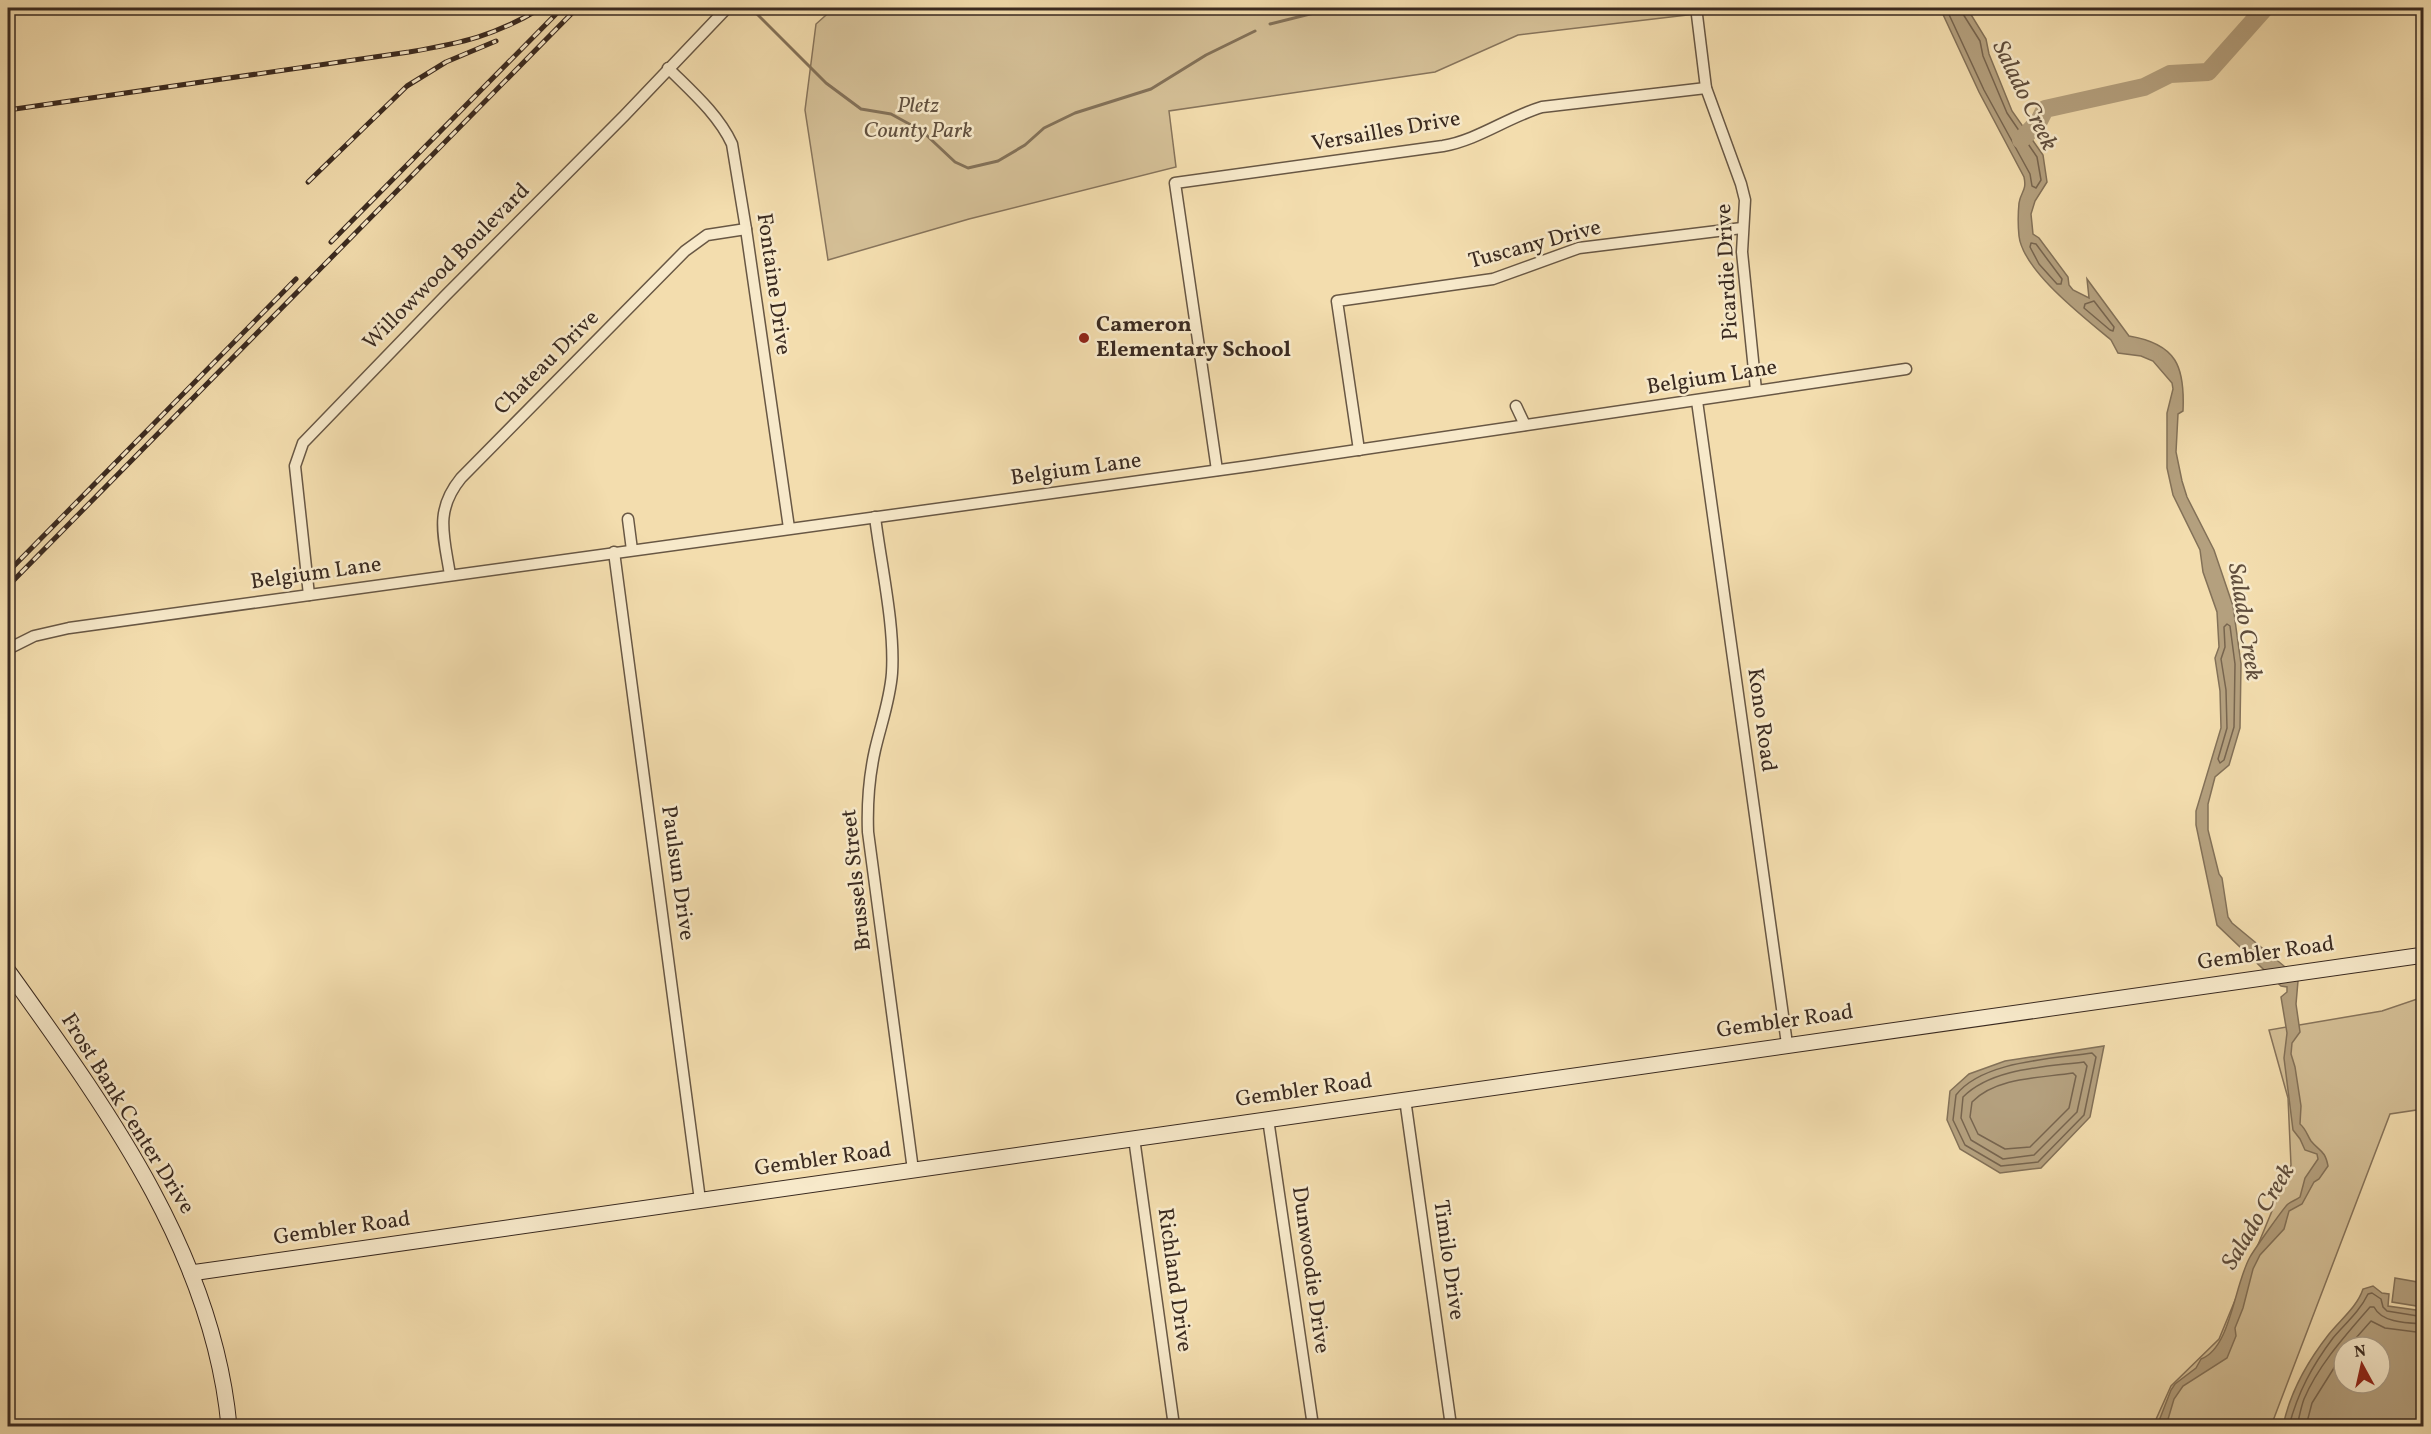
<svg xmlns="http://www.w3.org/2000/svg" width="2431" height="1434" font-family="Vollkorn,serif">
  <rect width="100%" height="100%" fill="#f3ddae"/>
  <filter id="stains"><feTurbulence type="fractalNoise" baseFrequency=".00333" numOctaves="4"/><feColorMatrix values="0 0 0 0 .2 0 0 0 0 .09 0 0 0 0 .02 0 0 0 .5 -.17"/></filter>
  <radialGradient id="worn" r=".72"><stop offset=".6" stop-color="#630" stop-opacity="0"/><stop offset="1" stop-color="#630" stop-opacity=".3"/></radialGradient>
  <g fill="#d4bf96" stroke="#87745b" stroke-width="1.5">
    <path d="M834,8H1747L1518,35L1435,72L1169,111L1176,167L969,219L828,260L805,110L816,24Z"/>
    <path d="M2423,997V1109L2390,1114L2271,1426H2153L2171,1386L2219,1339L2291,1165L2288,1098L2269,1030L2382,1011Z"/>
  </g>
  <g fill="#b4a07e" stroke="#837158" stroke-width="1.5" fill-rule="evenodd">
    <path d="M1940,8H1967L1986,39L1989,54L2012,111L2043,155L2047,182L2035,201L2031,214L2033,234L2039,238L2068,277L2069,285L2073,290L2089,298L2087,279L2129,336C2177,344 2185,367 2183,411L2178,414L2176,452L2182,481L2187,497L2214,550L2233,606L2241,664L2240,728L2229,765L2215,777L2208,804V830L2219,874L2222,878L2228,917L2232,923L2296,976L2298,981L2296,1004L2300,1032L2292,1043L2291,1054L2295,1067L2301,1106L2300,1124C2306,1129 2307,1135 2311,1141C2320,1152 2325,1150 2328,1166L2319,1179L2314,1182L2302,1204L2289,1211L2284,1229L2260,1255L2253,1269L2243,1308L2235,1328L2236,1336L2227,1358L2183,1386L2174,1399L2166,1426H2157L2171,1390L2175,1384L2196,1368L2201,1359C2231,1348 2234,1285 2250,1257C2254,1250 2284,1207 2288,1204C2292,1201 2296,1200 2300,1197L2305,1178L2318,1159L2317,1154L2305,1150L2300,1139L2293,1130L2284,1058L2287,1033L2281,997L2287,992V987L2281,986L2217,925L2196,825V811L2221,728L2220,691L2215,658L2219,647L2217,612L2203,572L2200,550L2173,495L2167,468V413L2173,389L2172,383L2153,361L2141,356L2118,353L2111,340C2085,318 2023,271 2019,236C2018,226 2018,213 2019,203C2021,191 2027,191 2024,177L1979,92Z"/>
    <path d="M2104,1046L2090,1117L2041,1168L2000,1173L1960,1149L1947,1120L1950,1091L1969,1074L2005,1061Z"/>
    <path d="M2395,1278L2423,1283V1307L2392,1302Z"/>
    <path d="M2373,1286L2382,1293L2389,1294L2388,1306L2423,1311V1426H2283C2290,1392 2307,1362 2329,1334C2341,1319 2357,1307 2363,1289ZM2344,1347H2380V1383H2344Z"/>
  </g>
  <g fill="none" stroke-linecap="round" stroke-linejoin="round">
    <g stroke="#77654f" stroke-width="1.5">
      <path d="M1946,8L1984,90L2030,174L2032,186L2036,188L2041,180L2037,157L2007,113L1983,56L1980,41L1963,14L1962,8"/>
      <path d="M2031,243L2036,244L2062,279L2061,284H2057L2039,264L2030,247Z"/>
      <path d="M2094,301L2114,327L2113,331L2110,330L2084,308L2085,304Z"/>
      <path d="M2227,624L2230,626L2235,664L2234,727L2224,760L2220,763L2218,759L2227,728L2226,690L2221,659L2225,647L2224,627Z"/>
      <path d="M2092,1053L2096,1057L2084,1115L2038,1162L2001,1166L1965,1145L1953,1120L1956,1095C1982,1061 2052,1059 2092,1053Z"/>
      <path d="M2084,1062L2087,1066L2077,1112L2034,1155L2003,1159L1971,1140L1961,1118L1963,1097C1992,1068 2045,1067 2084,1062Z"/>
      <path d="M2073,1073L2076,1076L2069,1108L2030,1147L2005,1149L1978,1134L1970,1117L1972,1102C1996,1077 2041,1078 2073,1073Z"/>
      <path d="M2348,1347L2371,1321L2385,1328L2424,1333"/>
      <path d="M2289,1426C2298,1392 2312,1366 2333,1338C2345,1324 2360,1311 2368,1294L2372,1293L2381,1299L2383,1307L2387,1311L2424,1317"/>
      <path d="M2297,1426C2299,1418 2301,1407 2304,1399C2319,1364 2346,1335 2370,1307H2374C2382,1323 2407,1323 2424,1324"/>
      <path d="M2306,1426L2312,1403L2344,1352"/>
    </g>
    <g stroke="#837158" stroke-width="3">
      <path d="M751,8L826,83L861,109L891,114L922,131L955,162L968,168L998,161L1025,145L1044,128L1075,113L1151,89L1206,55L1255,31"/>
      <path d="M1270,24L1334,8"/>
      <path d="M364,1426C380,1424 406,1415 419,1426"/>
    </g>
    <path stroke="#b4a07e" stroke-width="18" d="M2021,140L2039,121L2045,109L2144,87L2170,74L2208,72L2265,8"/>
    <defs>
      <g id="street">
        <path d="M1697,15L1706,88L1741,184L1745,200L1742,252L1756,390"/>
        <path d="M668,68C691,91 718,114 732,144L746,229L789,528"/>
        <path d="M1697,401L1787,1044"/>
        <path d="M1516,406L1525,425"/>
        <path d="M1359,450L1337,301L1493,279L1579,248L1742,228"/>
        <path d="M1217,470L1175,183L1443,146C1478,140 1508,117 1542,107L1706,88"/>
        <path d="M875,517C881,565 895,626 892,673C890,700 881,724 875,750C869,777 867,804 868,832L913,1170"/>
        <path d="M628,519L632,550"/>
        <path d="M614,552L700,1200"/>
        <path d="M450,575C444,536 434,511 461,478L685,251L707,235L746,229"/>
        <path d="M309,595L295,466L303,443L446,295L624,116L727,8"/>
        <path d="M8,649L34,636L69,628L1249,466L1906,369"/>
        <path d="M1405,1099L1451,1426"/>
        <path d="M1268,1119L1313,1426"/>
        <path d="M1134,1138L1174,1426"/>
      </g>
      <g id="secondary">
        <path d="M8,971C106,1108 213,1253 229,1426"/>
        <path d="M191,1273L2424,955"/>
      </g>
    </defs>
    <use href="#street" stroke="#685744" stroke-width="13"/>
    <use href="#secondary" stroke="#3a2a20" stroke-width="17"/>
    <use href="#street" stroke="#f7e9ca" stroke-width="10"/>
    <use href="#secondary" stroke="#f7e9ca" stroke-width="15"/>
    <defs>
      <g id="rail">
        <path d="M8,110L409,52C462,43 495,36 541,8"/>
        <path d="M308,182L407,86L446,62L496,41"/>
        <path d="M331,242L562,8"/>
        <path d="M8,572L296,279"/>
        <path d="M8,586L577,8"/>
      </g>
    </defs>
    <use href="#rail" stroke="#3a2a20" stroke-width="5"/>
    <use href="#rail" stroke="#f7e9ca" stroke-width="3" stroke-dasharray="9" stroke-linecap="butt"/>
  </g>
  <circle fill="#8f2418" stroke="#f7e9ca" stroke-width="2" cx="1084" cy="338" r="6"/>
  <g text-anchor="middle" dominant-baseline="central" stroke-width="5" stroke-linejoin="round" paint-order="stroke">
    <g font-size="22" font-style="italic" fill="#604f3e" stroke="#f7e9ca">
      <text x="918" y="106">Pletz<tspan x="918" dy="25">County Park</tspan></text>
    </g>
    <g font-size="22" fill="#3a2a20" stroke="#f7e9ca">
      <text transform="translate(1386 132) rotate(-10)">Versailles Drive</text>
      <text transform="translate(1535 245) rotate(-15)">Tuscany Drive</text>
      <text transform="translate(447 267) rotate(-45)">Willowwood Boulevard</text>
      <text transform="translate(1728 272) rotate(-93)">Picardie Drive</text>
      <text transform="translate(773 284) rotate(82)">Fontaine Drive</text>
      <text transform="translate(547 363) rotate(-45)">Chateau Drive</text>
      <text transform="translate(1712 378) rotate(-9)">Belgium Lane</text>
      <text transform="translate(1076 470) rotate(-8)">Belgium Lane</text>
      <text transform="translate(316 574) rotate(-8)">Belgium Lane</text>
      <text transform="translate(1761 720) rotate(82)">Kono Road</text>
      <text transform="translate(677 873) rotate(82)">Paulsun Drive</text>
      <text transform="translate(857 880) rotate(-96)">Brussels Street</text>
      <text transform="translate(2266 954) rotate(-8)">Gembler Road</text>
      <text transform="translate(1785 1022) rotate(-8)">Gembler Road</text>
      <text transform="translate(1304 1091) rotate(-8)">Gembler Road</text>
      <text transform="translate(127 1114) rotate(58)">Frost Bank Center Drive</text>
      <text transform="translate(823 1160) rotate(-8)">Gembler Road</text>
      <text transform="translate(342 1229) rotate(-8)">Gembler Road</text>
      <text transform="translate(1448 1260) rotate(82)">Timilo Drive</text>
      <text transform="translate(1310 1270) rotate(82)">Dunwoodie Drive</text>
      <text transform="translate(1174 1280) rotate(82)">Richland Drive</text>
    </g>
    <g font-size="22" font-weight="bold" fill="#3a2a20" stroke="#f7e9ca" text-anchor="start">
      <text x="1096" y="325">Cameron<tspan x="1096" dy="25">Elementary School</tspan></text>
    </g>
    <g font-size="24" font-style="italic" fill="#5f4d3c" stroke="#f7e9ca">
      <text transform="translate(2024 96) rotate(64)">Salado Creek</text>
      <text transform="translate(2244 622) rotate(81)">Salado Creek</text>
      <text transform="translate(2259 1217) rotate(-59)">Salado Creek</text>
    </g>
  </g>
  <rect width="2431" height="1434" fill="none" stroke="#f3ddae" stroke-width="30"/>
  <rect x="9" y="9" width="2413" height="1416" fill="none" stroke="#3a2a20" stroke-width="3"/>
  <rect x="15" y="15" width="2401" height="1404" fill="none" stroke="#3a2a20" stroke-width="1.5"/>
  <g transform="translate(2362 1365) rotate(352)"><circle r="28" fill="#f7e9ca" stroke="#ab9d86" stroke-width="1.5"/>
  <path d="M0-4.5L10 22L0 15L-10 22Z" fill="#8f2418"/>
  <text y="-9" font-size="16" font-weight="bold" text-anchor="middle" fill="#3a2a20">N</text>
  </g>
  <rect width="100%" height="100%" filter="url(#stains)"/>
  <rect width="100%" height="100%" fill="url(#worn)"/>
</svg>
